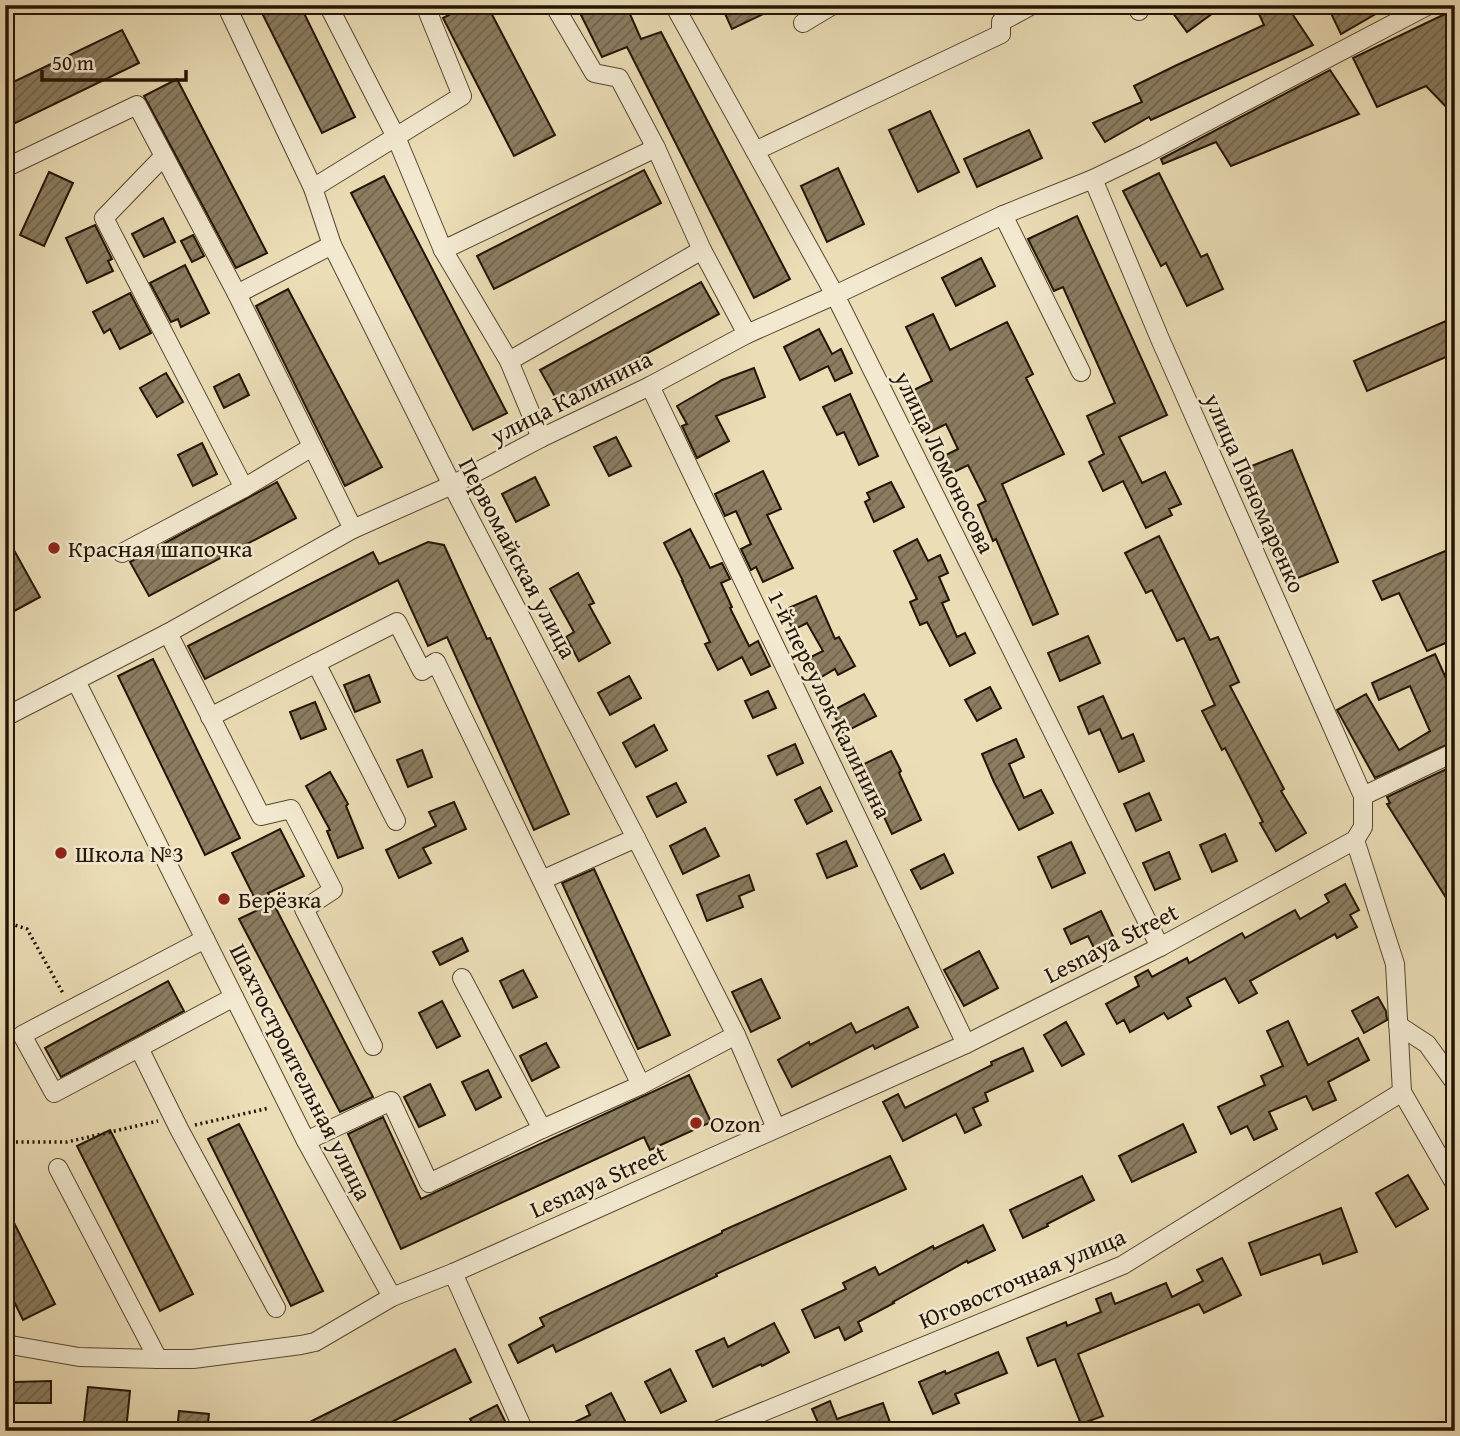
<svg xmlns="http://www.w3.org/2000/svg" width="1460" height="1436" font-family="'Gentium Book Plus',serif">
  <defs>
    <pattern id="building-hatch" width="6" height="6" patternUnits="userSpaceOnUse" patternTransform="scale(1.75)"><rect width="6" height="6" fill="#8b7d61"/><path d="M-1 1l2-2M0 6l6-6M5 7l2-2" fill="none" stroke="#71654e"/></pattern>
  </defs>
  <rect width="100%" height="100%" fill="#ebddb6"/>
  <filter id="stains"><feTurbulence type="fractalNoise" baseFrequency=".00286" numOctaves="4"/><feColorMatrix values="0 0 0 0 .2 0 0 0 0 .09 0 0 0 0 .02 0 0 0 .5 -.17"/></filter>
  <radialGradient id="worn" r=".72"><stop offset=".6" stop-color="#630" stop-opacity="0"/><stop offset="1" stop-color="#630" stop-opacity=".3"/></radialGradient>
  <g fill="url(#building-hatch)" stroke="#231504" stroke-width="2">
    <path d="M258,5H300L355,117L322,133Z"/>
    <path d="M468,5H487L555,135L514,156L443,18Z"/>
    <path d="M576,5H626L641,39L661,32L790,279L754,298L627,47L602,57Z"/>
    <path d="M721,5H782L732,29Z"/>
    <path d="M1167,5H1224L1187,32Z"/>
    <path d="M1255,5H1275L1277,10L1287,6L1313,45L1151,120L1149,117L1105,142L1093,123L1142,102L1134,86L1177,65L1264,25Z"/>
    <path d="M1327,5H1391L1341,34Z"/>
    <path d="M1447,13L1455,25V116L1426,86L1377,107L1353,58Z"/>
    <path d="M122,30L139,63L5,128V86Z"/>
    <path d="M1330,70L1359,114L1231,166L1216,142L1163,164L1161,159Z"/>
    <path d="M177,79L267,253L236,268L144,96Z"/>
    <path d="M930,111L959,172L918,192L889,130Z"/>
    <path d="M1029,130L1042,158L977,187L964,159Z"/>
    <path d="M838,168L864,224L827,242L801,186Z"/>
    <path d="M644,170L661,203L494,289L477,256Z"/>
    <path d="M49,172L73,183L44,246L20,235Z"/>
    <path d="M1159,173L1201,257L1207,254L1223,289L1187,306L1166,263L1161,266L1123,191Z"/>
    <path d="M384,176L507,413L473,430L351,193Z"/>
    <path d="M1077,216L1167,415L1119,437L1142,483L1165,472L1181,504L1169,509L1172,515L1146,528L1123,481L1103,491L1089,462L1104,454L1087,416L1115,403L1063,287L1054,291L1028,239Z"/>
    <path d="M163,218L175,242L144,257L132,234Z"/>
    <path d="M95,225L112,259L108,261L113,271L87,283L66,238Z"/>
    <path d="M193,235L204,256L192,262L181,241Z"/>
    <path d="M981,258L995,286L956,306L942,278Z"/>
    <path d="M185,265L209,313L181,327L178,319L171,322L150,283Z"/>
    <path d="M701,282L719,314L558,402L540,370Z"/>
    <path d="M288,289L382,467L345,486L256,306Z"/>
    <path d="M130,293L151,333L120,349L110,329L104,333L93,312Z"/>
    <path d="M933,314L950,350L1007,322L1033,374L1026,378L1064,454L1002,484L1058,614L1033,625L996,539L993,541L978,505L986,501L968,465L944,477L936,460L958,449L946,424L924,435L904,395L932,381L906,327Z"/>
    <path d="M1455,317V353L1367,391L1354,361Z"/>
    <path d="M819,329L832,354L841,349L852,373L835,381L828,366L800,380L784,347Z"/>
    <path d="M754,368L765,397L716,416L729,441L697,458L682,426L687,424L677,406L722,380Z"/>
    <path d="M166,373L183,402L157,417L140,388Z"/>
    <path d="M239,374L249,395L224,408L214,387Z"/>
    <path d="M850,394L878,456L859,465L844,432L837,435L823,407Z"/>
    <path d="M616,437L631,466L609,476L594,447Z"/>
    <path d="M202,443L217,474L193,486L178,455Z"/>
    <path d="M1292,450L1338,562L1285,583L1239,471Z"/>
    <path d="M763,471L781,509L767,515L793,568L763,582L756,567L751,570L741,549L751,544L736,511L725,516L715,494Z"/>
    <path d="M535,477L549,505L516,522L502,494Z"/>
    <path d="M277,482L296,518L149,596L130,562Z"/>
    <path d="M891,482L904,507L874,522L865,502L870,499L867,493Z"/>
    <path d="M690,529L710,568L722,563L730,579L721,583L732,607L730,608L749,646L758,641L770,666L751,675L742,657L718,670L705,644L710,642L682,581H683L664,543Z"/>
    <path d="M5,534L40,597L5,616Z"/>
    <path d="M1159,536L1210,640L1218,637L1239,682L1230,686L1284,789L1281,791L1306,833L1276,851L1260,823L1263,822L1225,748L1222,750L1202,711L1215,705L1184,638L1177,641L1152,590L1146,593L1125,553Z"/>
    <path d="M917,539L928,561L940,555L948,573L939,577L949,600L942,603L957,637L965,633L975,653L950,666L927,622L920,625L910,602L917,599L894,551Z"/>
    <path d="M428,542L444,545L487,639L490,638L569,814L534,830L447,637L428,646L398,580L205,679L188,646L373,552L379,564Z"/>
    <path d="M1455,547V639L1427,651L1399,593L1382,600L1373,581Z"/>
    <path d="M578,573L594,603L589,605L610,643L579,661L566,637L574,632L550,589Z"/>
    <path d="M816,596L835,639L839,637L855,666L838,675L835,669L816,680L805,660L823,651L807,623L793,630L784,610Z"/>
    <path d="M1088,636L1100,663L1060,681L1048,653Z"/>
    <path d="M1435,654L1455,698V741L1375,778L1337,710L1366,694L1399,750L1430,731L1410,686L1379,700L1372,683Z"/>
    <path d="M153,659L240,838L205,855L118,676Z"/>
    <path d="M369,675L380,702L355,712L344,685Z"/>
    <path d="M629,676L641,698L610,715L598,693Z"/>
    <path d="M990,687L1001,708L977,721L965,700Z"/>
    <path d="M768,691L776,708L753,718L745,701Z"/>
    <path d="M864,694L876,716L843,733L832,711Z"/>
    <path d="M1103,696L1122,739L1133,734L1144,761L1119,772L1100,729L1089,734L1078,707Z"/>
    <path d="M315,702L326,729L301,739L290,712Z"/>
    <path d="M654,725L667,750L636,767L623,743Z"/>
    <path d="M1016,739L1024,757L1009,764L1024,798L1041,790L1053,813L1019,830L994,782L982,754Z"/>
    <path d="M795,744L803,763L777,775L768,756Z"/>
    <path d="M422,750L432,777L408,787L397,760Z"/>
    <path d="M891,751L901,771L899,773L921,820L892,834L878,804H880L860,766Z"/>
    <path d="M1455,765V912L1387,804L1390,803L1387,797Z"/>
    <path d="M330,772L348,804L346,806L363,848L338,858L327,831L330,830L306,786Z"/>
    <path d="M676,783L686,802L657,817L647,797Z"/>
    <path d="M820,787L832,811L807,824L795,800Z"/>
    <path d="M1149,793L1161,820L1136,831L1124,804Z"/>
    <path d="M454,802L466,829L423,848L431,863L399,878L386,850L436,826L429,812Z"/>
    <path d="M705,828L719,856L683,874L670,846Z"/>
    <path d="M280,829L304,876L268,893L373,1097L340,1112L239,919L260,909L232,853Z"/>
    <path d="M1225,834L1237,861L1212,872L1200,845Z"/>
    <path d="M846,841L857,866L827,878L817,854Z"/>
    <path d="M1071,842L1085,873L1052,888L1038,857Z"/>
    <path d="M1169,852L1180,879L1155,890L1143,863Z"/>
    <path d="M944,854L953,873L921,889L911,870Z"/>
    <path d="M594,869L670,1035L638,1049L562,883Z"/>
    <path d="M749,875L754,890L739,896L743,907L707,921L697,895Z"/>
    <path d="M1345,884L1359,910L1350,915L1357,927L1337,938L1335,934L1250,981L1257,993L1239,1003L1225,978L1187,998L1191,1006L1168,1019L1164,1013L1130,1032L1124,1020L1117,1024L1106,1004L1139,986L1135,977L1148,970L1152,977L1187,958L1189,963L1242,933L1245,938L1295,910L1300,919L1329,902L1325,895Z"/>
    <path d="M1101,911L1117,945L1097,954L1088,936L1071,944L1064,929Z"/>
    <path d="M462,938L468,951L440,965L433,952Z"/>
    <path d="M979,951L998,988L964,1006L944,970Z"/>
    <path d="M523,970L537,997L513,1008L500,981Z"/>
    <path d="M761,979L780,1018L751,1032L732,992Z"/>
    <path d="M168,981L184,1011L61,1077L45,1048Z"/>
    <path d="M1378,997L1386,1011L1387,1020L1364,1033L1352,1011Z"/>
    <path d="M442,1001L460,1036L437,1048L419,1013Z"/>
    <path d="M908,1007L918,1027L875,1049L873,1045L792,1087L778,1060L809,1042L810,1045L851,1023L856,1033Z"/>
    <path d="M1288,1021L1308,1065L1358,1038L1369,1060L1328,1082L1336,1100L1313,1110L1306,1096L1269,1112L1277,1129L1254,1140L1247,1126L1231,1134L1218,1107L1265,1085L1261,1076L1283,1066L1267,1031Z"/>
    <path d="M1066,1022L1084,1054L1062,1066L1044,1035Z"/>
    <path d="M546,1043L559,1067L532,1081L520,1056Z"/>
    <path d="M1023,1048L1033,1071L985,1093L988,1101L973,1108L981,1125L965,1133L956,1114L903,1141L883,1102L898,1094L905,1108L992,1065L991,1062Z"/>
    <path d="M488,1070L501,1097L476,1110L462,1082Z"/>
    <path d="M689,1075L711,1122L650,1150L644,1137L401,1249L348,1134L383,1117L421,1199Z"/>
    <path d="M430,1084L445,1115L419,1127L404,1097Z"/>
    <path d="M239,1124L323,1291L291,1306L208,1139Z"/>
    <path d="M1183,1124L1196,1152L1132,1182L1119,1156Z"/>
    <path d="M110,1130L193,1294L160,1311L77,1146Z"/>
    <path d="M890,1156L906,1189L716,1274L717,1276L556,1352L553,1345L518,1363L509,1345L544,1326L540,1318L722,1233V1231Z"/>
    <path d="M1408,1175L1428,1209L1396,1227L1376,1193Z"/>
    <path d="M1082,1176L1094,1200L1047,1224L1048,1226L1023,1238L1010,1210Z"/>
    <path d="M5,1205L55,1304L23,1320L5,1283Z"/>
    <path d="M1341,1208L1357,1252L1323,1264L1320,1254L1261,1275L1249,1243Z"/>
    <path d="M983,1225L995,1250L968,1263L967,1261L893,1302L894,1303L858,1322L862,1331L845,1340L839,1327L815,1338L802,1310L846,1289L843,1283L875,1267L879,1275L933,1246L934,1249Z"/>
    <path d="M1222,1258L1241,1295L1204,1313L1199,1304L1078,1354L1103,1416L1081,1424L1055,1359L1038,1366L1027,1338L1066,1322L1067,1326L1101,1312L1096,1299L1111,1293L1115,1304L1166,1283L1172,1297L1203,1281L1197,1270Z"/>
    <path d="M774,1323L789,1352L762,1366L761,1364L713,1387L696,1351L724,1338L728,1347Z"/>
    <path d="M455,1349L471,1382L374,1431H292Z"/>
    <path d="M998,1352L1007,1373L955,1394L959,1403L933,1414L919,1382L945,1371L946,1374Z"/>
    <path d="M670,1369L686,1401L661,1413L645,1382Z"/>
    <path d="M51,1381V1403H14V1382Z"/>
    <path d="M88,1387L130,1391L126,1431H83Z"/>
    <path d="M611,1393L630,1431H556L590,1415L586,1406Z"/>
    <path d="M830,1401L837,1419L883,1403L892,1428L884,1431H810V1429L819,1425L812,1409Z"/>
    <path d="M497,1405L510,1431H477L470,1419Z"/>
    <path d="M179,1411L209,1414L207,1431H177Z"/>
  </g>
  <g fill="none" stroke-linecap="round" stroke-linejoin="round">
    <defs>
      <g id="minor">
        <path d="M226,5L313,188L332,245L452,485L636,838L736,1035L776,1128"/>
        <path d="M328,5L396,137L443,250L509,361L541,438"/>
        <path d="M554,5L594,73L619,78L656,148L702,250L747,334"/>
        <path d="M674,5L835,295L1160,947"/>
        <path d="M1136,5L1139,11"/>
        <path d="M803,23L833,5"/>
        <path d="M755,151L1001,34V22L1032,5"/>
        <path d="M164,156L104,218L244,488"/>
        <path d="M5,168L137,105L237,294L353,529"/>
        <path d="M313,188L462,96L425,5"/>
        <path d="M1003,215L1081,372"/>
        <path d="M443,250L656,148"/>
        <path d="M237,294L332,245"/>
        <path d="M509,361L702,250"/>
        <path d="M650,386L966,1044"/>
        <path d="M122,553L244,488L312,447"/>
        <path d="M168,633L261,816L291,809L333,890L304,909L373,1046"/>
        <path d="M316,663L396,821"/>
        <path d="M76,681L306,1141L392,1297"/>
        <path d="M5,717L168,633L353,529L452,485L541,438L650,386L747,334L835,295L1003,215L1093,179L1145,154L1429,5"/>
        <path d="M210,717L397,622L422,671L436,662L641,1085"/>
        <path d="M1363,796L1455,752"/>
        <path d="M1355,840L1395,964L1402,1092L1455,1184"/>
        <path d="M542,880L636,838"/>
        <path d="M205,939L22,1035L54,1093L234,997"/>
        <path d="M462,978L542,1129"/>
        <path d="M1398,1025L1427,1044L1455,1083"/>
        <path d="M139,1048L179,1129L276,1308"/>
        <path d="M306,1141L391,1101L429,1183L542,1129L641,1085L736,1035"/>
        <path d="M58,1168L158,1359"/>
        <path d="M453,1273L524,1431"/>
        <path d="M5,1344L79,1357L158,1359H193L301,1345L315,1342L392,1297L453,1273L966,1044L1160,947L1355,840L1363,827V796L1160,339L1093,179"/>
        <path d="M716,1431L1123,1265L1402,1092"/>
      </g>
    </defs>
    <use href="#minor" stroke="#554730" stroke-width="20"/>
    <g stroke="#231504" stroke-width="3.5" stroke-dasharray="2 3.5" stroke-linecap="butt">
      <path d="M5,922L27,929L64,995"/>
      <path d="M195,1125L269,1108"/>
      <path d="M5,1142H67L158,1121"/>
    </g>
    <use href="#minor" stroke="#f2e9d0" stroke-width="18"/>
  </g>
  <g fill="#8f2418" stroke="#f2e9d0" stroke-width="2.5">
    <circle cx="54" cy="548" r="7"/>
    <circle cx="61" cy="853" r="7"/>
    <circle cx="224" cy="899" r="7"/>
    <circle cx="696" cy="1123" r="7"/>
  </g>
  <g text-anchor="middle" dominant-baseline="central" stroke-width="5" stroke-linejoin="round" paint-order="stroke">
    <g font-size="24" fill="#231504" stroke="#f2e9d0">
      <text transform="translate(571 397) rotate(-27)">улица Калинина</text>
      <text transform="translate(945 462) rotate(64)">улица Ломоносова</text>
      <text transform="translate(1255 493) rotate(66)">улица Пономаренко</text>
      <text transform="translate(518 558) rotate(62)">Первомайская улица</text>
      <text transform="translate(830 704) rotate(64)">1-й переулок Калинина</text>
      <text transform="translate(1111 943) rotate(-27)">Lesnaya Street</text>
      <text transform="translate(301 1072) rotate(63)">Шахтостроительная улица</text>
      <text transform="translate(598 1181) rotate(-24)">Lesnaya Street</text>
      <text transform="translate(1022 1278) rotate(-23)">Юговосточная улица</text>
    </g>
    <g font-size="24" fill="#231504" stroke="#f2e9d0" text-anchor="start">
      <text x="68" y="548">Красная шапочка</text>
      <text x="75" y="853">Школа №3</text>
      <text x="238" y="899">Берёзка</text>
      <text x="710" y="1123">Ozon</text>
    </g>
  </g>
  <rect width="1460" height="1436" fill="none" stroke="#ebddb6" stroke-width="28"/>
  <rect x="7" y="7" width="1446" height="1422" fill="none" stroke="#231504" stroke-width="3.5"/>
  <rect x="14" y="14" width="1432" height="1408" fill="none" stroke="#231504" stroke-width="2"/>
  <path d="M42 70v10h144v-10" fill="none" stroke="#231504" stroke-width="3.5"/>
  <text x="52" y="70" font-size="21" fill="#231504" stroke="#f2e9d0" stroke-width="5" paint-order="stroke">50 m</text>
  <rect width="100%" height="100%" filter="url(#stains)"/>
  <rect width="100%" height="100%" fill="url(#worn)"/>
</svg>
